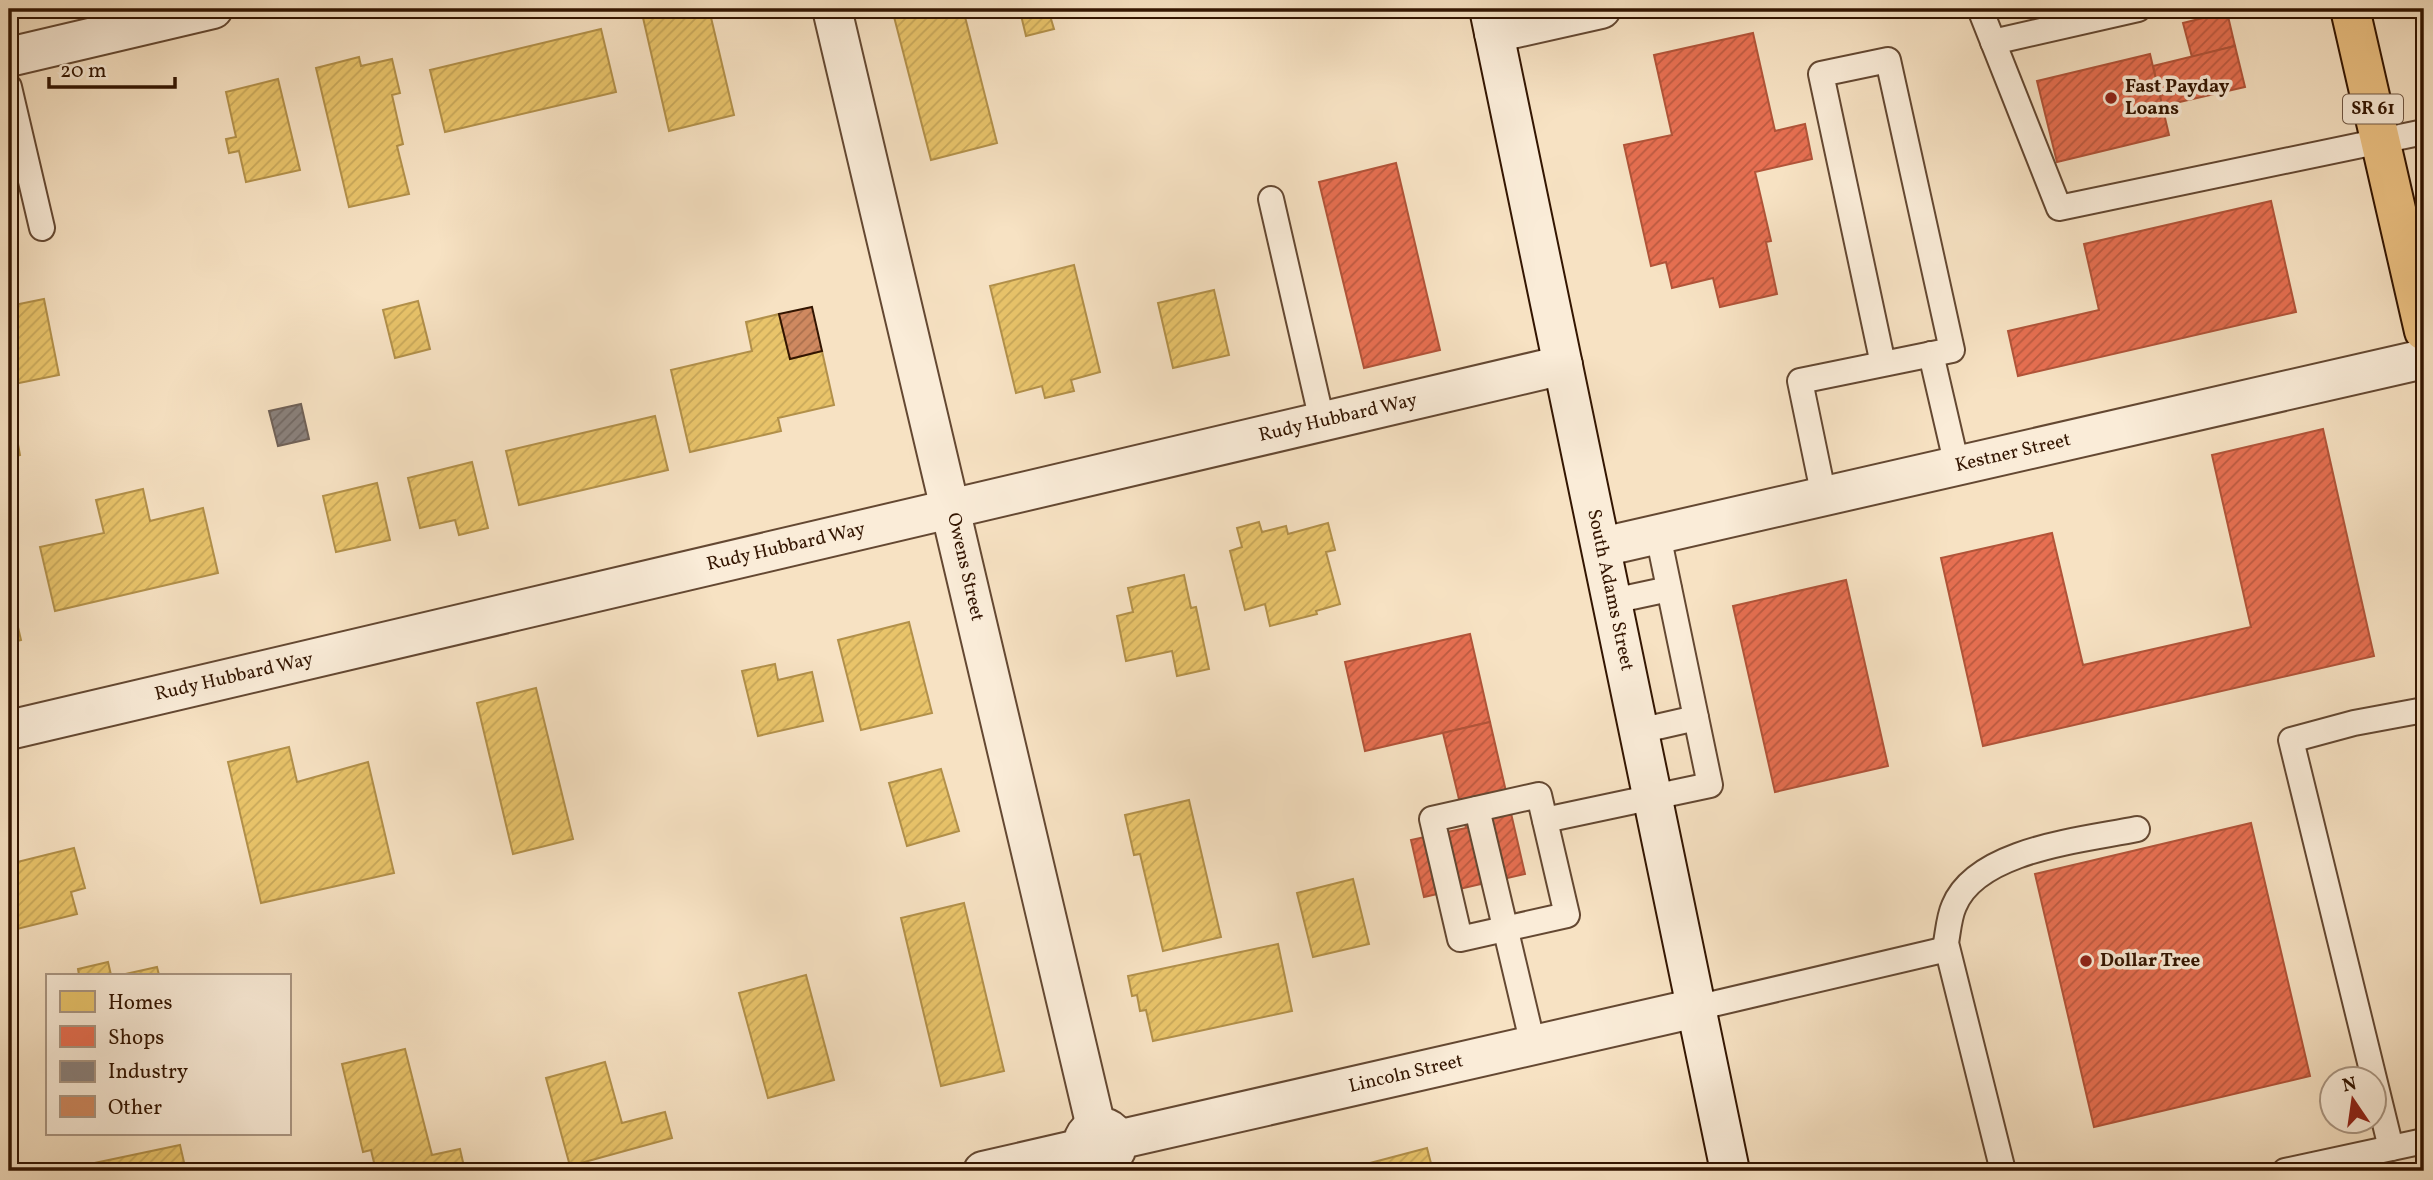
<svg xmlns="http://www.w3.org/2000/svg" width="2433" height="1180" font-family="Vollkorn,serif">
  <defs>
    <pattern id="homes-hatch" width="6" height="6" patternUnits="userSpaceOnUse" patternTransform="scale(1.75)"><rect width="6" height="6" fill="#e9c46a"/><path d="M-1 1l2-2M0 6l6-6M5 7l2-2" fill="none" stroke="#c8a85a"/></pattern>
    <pattern id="shops-hatch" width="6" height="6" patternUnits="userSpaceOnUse" patternTransform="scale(1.75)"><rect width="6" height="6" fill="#e76f51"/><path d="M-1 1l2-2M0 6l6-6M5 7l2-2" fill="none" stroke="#bc5a41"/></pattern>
    <pattern id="industry-hatch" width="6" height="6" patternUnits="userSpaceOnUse" patternTransform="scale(1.75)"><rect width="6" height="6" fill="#8a817c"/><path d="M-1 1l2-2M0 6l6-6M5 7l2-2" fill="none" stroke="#716863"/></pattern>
    <pattern id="building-hatch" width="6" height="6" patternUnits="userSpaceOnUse" patternTransform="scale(1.75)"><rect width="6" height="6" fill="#cf8960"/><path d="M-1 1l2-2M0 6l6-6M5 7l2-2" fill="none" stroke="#a96f4d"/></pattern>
  </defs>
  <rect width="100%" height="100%" fill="#f7e2c3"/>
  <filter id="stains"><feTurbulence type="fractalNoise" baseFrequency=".00286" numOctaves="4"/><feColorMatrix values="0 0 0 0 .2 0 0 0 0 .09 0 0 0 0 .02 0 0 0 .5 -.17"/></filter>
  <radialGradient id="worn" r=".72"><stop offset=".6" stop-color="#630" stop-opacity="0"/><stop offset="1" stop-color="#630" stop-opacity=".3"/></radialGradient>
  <g fill="url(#homes-hatch)" stroke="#b2904a" stroke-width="2">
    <path d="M641,9H709L734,115L669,131Z"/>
    <path d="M892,9H963L997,143L931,160Z"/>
    <path d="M998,9H1048L1054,29L1026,36L1020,11L999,16Z"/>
    <path d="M601,29L616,92L445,132L430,70Z"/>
    <path d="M359,57L361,66L392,59L400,93L392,95L403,144L397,146L409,194L349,207L316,68Z"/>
    <path d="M278,79L300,170L246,182L239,151L229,153L226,139L236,137L226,92Z"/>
    <path d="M1074,265L1100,372L1071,380L1074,391L1045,398L1042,386L1016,393L990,286Z"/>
    <path d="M1214,290L1229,355L1173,368L1158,303Z"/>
    <path d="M44,299L59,375L9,385V306Z"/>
    <path d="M418,301L430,349L395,358L383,310Z"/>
    <path d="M779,314L790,359L822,351L834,405L778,418L781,431L690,452L671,370L752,351L746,322Z"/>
    <path d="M9,396L20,455L9,458Z"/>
    <path d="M655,416L668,470L519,505L506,451Z"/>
    <path d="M472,462L488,528L459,535L455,520L420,528L408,478Z"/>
    <path d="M377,483L390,540L336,552L323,496Z"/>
    <path d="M143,489L150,521L203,508L218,573L55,611L40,547L104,533L96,500Z"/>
    <path d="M1259,522L1262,532L1286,526L1288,534L1328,523L1335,550L1326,552L1340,604L1316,611L1317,614L1270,626L1265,604L1245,610L1230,551L1242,547L1237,528Z"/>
    <path d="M1184,575L1191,608L1196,607L1209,669L1177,676L1172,651L1126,661L1117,616L1133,612L1128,588Z"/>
    <path d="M9,589L21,640L9,643Z"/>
    <path d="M909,622L932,713L861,730L838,640Z"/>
    <path d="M775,664L778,680L812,672L823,721L758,736L742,671Z"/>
    <path d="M536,688L573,839L513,854L477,703Z"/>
    <path d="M289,747L297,782L368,762L394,873L261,903L228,762Z"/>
    <path d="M941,769L959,831L907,846L889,783Z"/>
    <path d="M1189,800L1221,937L1163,951L1140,854L1134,855L1125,815Z"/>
    <path d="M74,848L85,888L71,892L77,914L9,931V864Z"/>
    <path d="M1353,879L1369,944L1313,957L1297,893Z"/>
    <path d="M964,903L1004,1071L941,1086L901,918Z"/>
    <path d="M1278,944L1292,1011L1153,1041L1146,1010L1140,1011L1137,995L1132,996L1128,976Z"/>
    <path d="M108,962L111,975H79L78,969Z"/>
    <path d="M157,967L159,975H121Z"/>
    <path d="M806,975L834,1080L768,1098L739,993Z"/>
    <path d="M405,1049L432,1155L460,1149L465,1171H376L371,1150L363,1152L342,1064Z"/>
    <path d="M605,1062L622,1123L665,1112L672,1138L570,1166L546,1078Z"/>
    <path d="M180,1145L186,1171H81L80,1166Z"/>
    <path d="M1427,1148L1433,1171H1372L1370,1163Z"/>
  </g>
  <g fill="url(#shops-hatch)" stroke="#b15439" stroke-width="2">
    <path d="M2227,12L2235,46L2192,57L2183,23Z"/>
    <path d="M1753,33L1775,131L1805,124L1812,159L1755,172L1771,241L1766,242L1777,294L1720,307L1713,278L1672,288L1666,262L1651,266L1624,145L1672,135L1654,55Z"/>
    <path d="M2235,46L2245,87L2162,106L2153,66Z"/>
    <path d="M2150,54L2169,135L2057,162L2037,81Z"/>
    <path d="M1396,163L1440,350L1364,368L1319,182Z"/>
    <path d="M2271,201L2296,312L2018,376L2008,331L2099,310L2084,244Z"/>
    <path d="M2323,429L2374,656L1983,746L1941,558L2052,533L2083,665L2251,627L2212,455Z"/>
    <path d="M1846,580L1888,766L1775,792L1733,606Z"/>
    <path d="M1470,634L1490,722L1365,751L1345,662Z"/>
    <path d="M1490,722L1525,874L1424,897L1411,840L1466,828L1443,733Z"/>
    <path d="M2251,823L2310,1076L2094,1127L2035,874Z"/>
  </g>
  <path fill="url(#industry-hatch)" stroke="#706157" stroke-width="2" d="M301,404L309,439L278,446L269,411Z"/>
  <path fill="url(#building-hatch)" stroke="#331501" stroke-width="2" d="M812,307L822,351L790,359L779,314Z"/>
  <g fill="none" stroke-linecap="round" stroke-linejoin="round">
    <defs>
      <g id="service">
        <path d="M1980,9L2059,208L2424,132"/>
        <path d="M1993,42L2138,9"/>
        <path d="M9,87L42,228"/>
        <path d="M1271,199L1322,421"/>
        <path d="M1931,354L1957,466"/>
        <path d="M1824,497L1800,381L1952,350L1888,60L1821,74L1883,364"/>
        <path d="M1613,601L1669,589"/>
        <path d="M1639,731L1696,718"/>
        <path d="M1539,795L1567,915L1460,939L1432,819Z"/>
        <path d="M1477,809L1533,1045"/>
        <path d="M1545,820L1710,785L1658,535"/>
        <path d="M1696,1008L1947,949"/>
        <path d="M2391,1148L2291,740L2354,723L2424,710"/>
        <path d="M2003,1171L1946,943C1948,932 1949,917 1954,906C1977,849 2084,840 2137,829"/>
        <path d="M2285,1171L2424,1141"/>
      </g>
      <g id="minor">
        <path d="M832,9L1096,1127"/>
        <path d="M1494,33L1601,9"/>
        <path d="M9,57L213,9"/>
        <path d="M1602,547L2424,359"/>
        <circle cx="1100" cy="1144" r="17"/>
        <path d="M1117,1140L1696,1008"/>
        <path d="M983,1171L1083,1148"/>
      </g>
      <path id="tertiary" d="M9,730L1563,365"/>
      <path id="secondary" d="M1489,9L1730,1171"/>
      <path id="primary" d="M2350,9L2424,331"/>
    </defs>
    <use href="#service" stroke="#644832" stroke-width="28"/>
    <use href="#minor" stroke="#644832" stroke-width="42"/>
    <use href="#tertiary" stroke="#644832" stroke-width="42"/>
    <use href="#secondary" stroke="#331501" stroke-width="42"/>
    <use href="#primary" stroke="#331501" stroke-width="42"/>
    <use href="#service" stroke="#faecd8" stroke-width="24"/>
    <use href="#minor" stroke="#faecd8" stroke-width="38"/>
    <use href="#tertiary" stroke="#faecd8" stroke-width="38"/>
    <use href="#secondary" stroke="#faecd8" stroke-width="38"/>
    <use href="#primary" stroke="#ecc182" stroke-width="38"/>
  </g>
  <g fill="#8f2418" stroke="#faecd8" stroke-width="2.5">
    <circle cx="2111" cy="98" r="7"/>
    <circle cx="2086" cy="961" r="7"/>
  </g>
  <g text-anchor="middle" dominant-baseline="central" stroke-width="7" stroke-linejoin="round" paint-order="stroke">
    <rect fill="#faecd8" stroke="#6f5642" stroke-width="2" x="2343" y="94.5" width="60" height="29" rx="5"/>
    <g font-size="18" font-weight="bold" fill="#331501">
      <text x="2373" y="109">SR 61</text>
    </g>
    <g font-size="19" font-weight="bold" fill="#331501" stroke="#faecd8" text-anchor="start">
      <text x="2125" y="87">Fast Payday<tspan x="2125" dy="22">Loans</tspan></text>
      <text x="2100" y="961">Dollar Tree</text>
    </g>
    <g font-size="19" fill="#331501" stroke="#faecd8">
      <text transform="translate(1338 418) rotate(-13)">Rudy Hubbard Way</text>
      <text transform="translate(2013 453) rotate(-13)">Kestner Street</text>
      <text transform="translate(786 547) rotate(-13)">Rudy Hubbard Way</text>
      <text transform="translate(965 567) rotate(77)">Owens Street</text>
      <text transform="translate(1610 590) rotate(78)">South Adams Street</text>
      <text transform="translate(234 677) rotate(-13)">Rudy Hubbard Way</text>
      <text transform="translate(1406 1074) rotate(-13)">Lincoln Street</text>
    </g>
  </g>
  <rect width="2433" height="1180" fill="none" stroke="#f7e2c3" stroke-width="35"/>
  <rect x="10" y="10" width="2412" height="1159" fill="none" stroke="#331501" stroke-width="3.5"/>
  <rect x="18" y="18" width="2398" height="1145" fill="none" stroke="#331501" stroke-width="2"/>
  <rect x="46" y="974" width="245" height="161" fill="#faecd8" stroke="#aa9682" stroke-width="2"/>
  <rect x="60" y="991" width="35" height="21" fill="#e9c46a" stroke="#aa9682" stroke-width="2"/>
  <text x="108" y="1009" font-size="21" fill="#331501">Homes</text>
  <rect x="60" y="1026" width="35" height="21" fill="#e76f51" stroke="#aa9682" stroke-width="2"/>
  <text x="108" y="1044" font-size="21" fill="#331501">Shops</text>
  <rect x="60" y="1061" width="35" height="21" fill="#8a817c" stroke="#aa9682" stroke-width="2"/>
  <text x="108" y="1078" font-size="21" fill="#331501">Industry</text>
  <rect x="60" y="1096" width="35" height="21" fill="#cf8960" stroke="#aa9682" stroke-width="2"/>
  <text x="108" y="1114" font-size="21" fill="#331501">Other</text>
  <g transform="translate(2353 1100) rotate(347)"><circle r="33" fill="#faecd8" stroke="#aa9682" stroke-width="2"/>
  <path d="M0-5L12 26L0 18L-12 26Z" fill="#8f2418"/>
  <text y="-10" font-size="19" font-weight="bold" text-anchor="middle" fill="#331501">N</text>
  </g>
  <path d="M49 77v10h126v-10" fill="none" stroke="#331501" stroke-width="3.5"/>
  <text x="60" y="77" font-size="21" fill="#331501" stroke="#faecd8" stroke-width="5" paint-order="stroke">20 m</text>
  <rect width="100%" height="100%" filter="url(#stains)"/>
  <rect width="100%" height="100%" fill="url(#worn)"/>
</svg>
